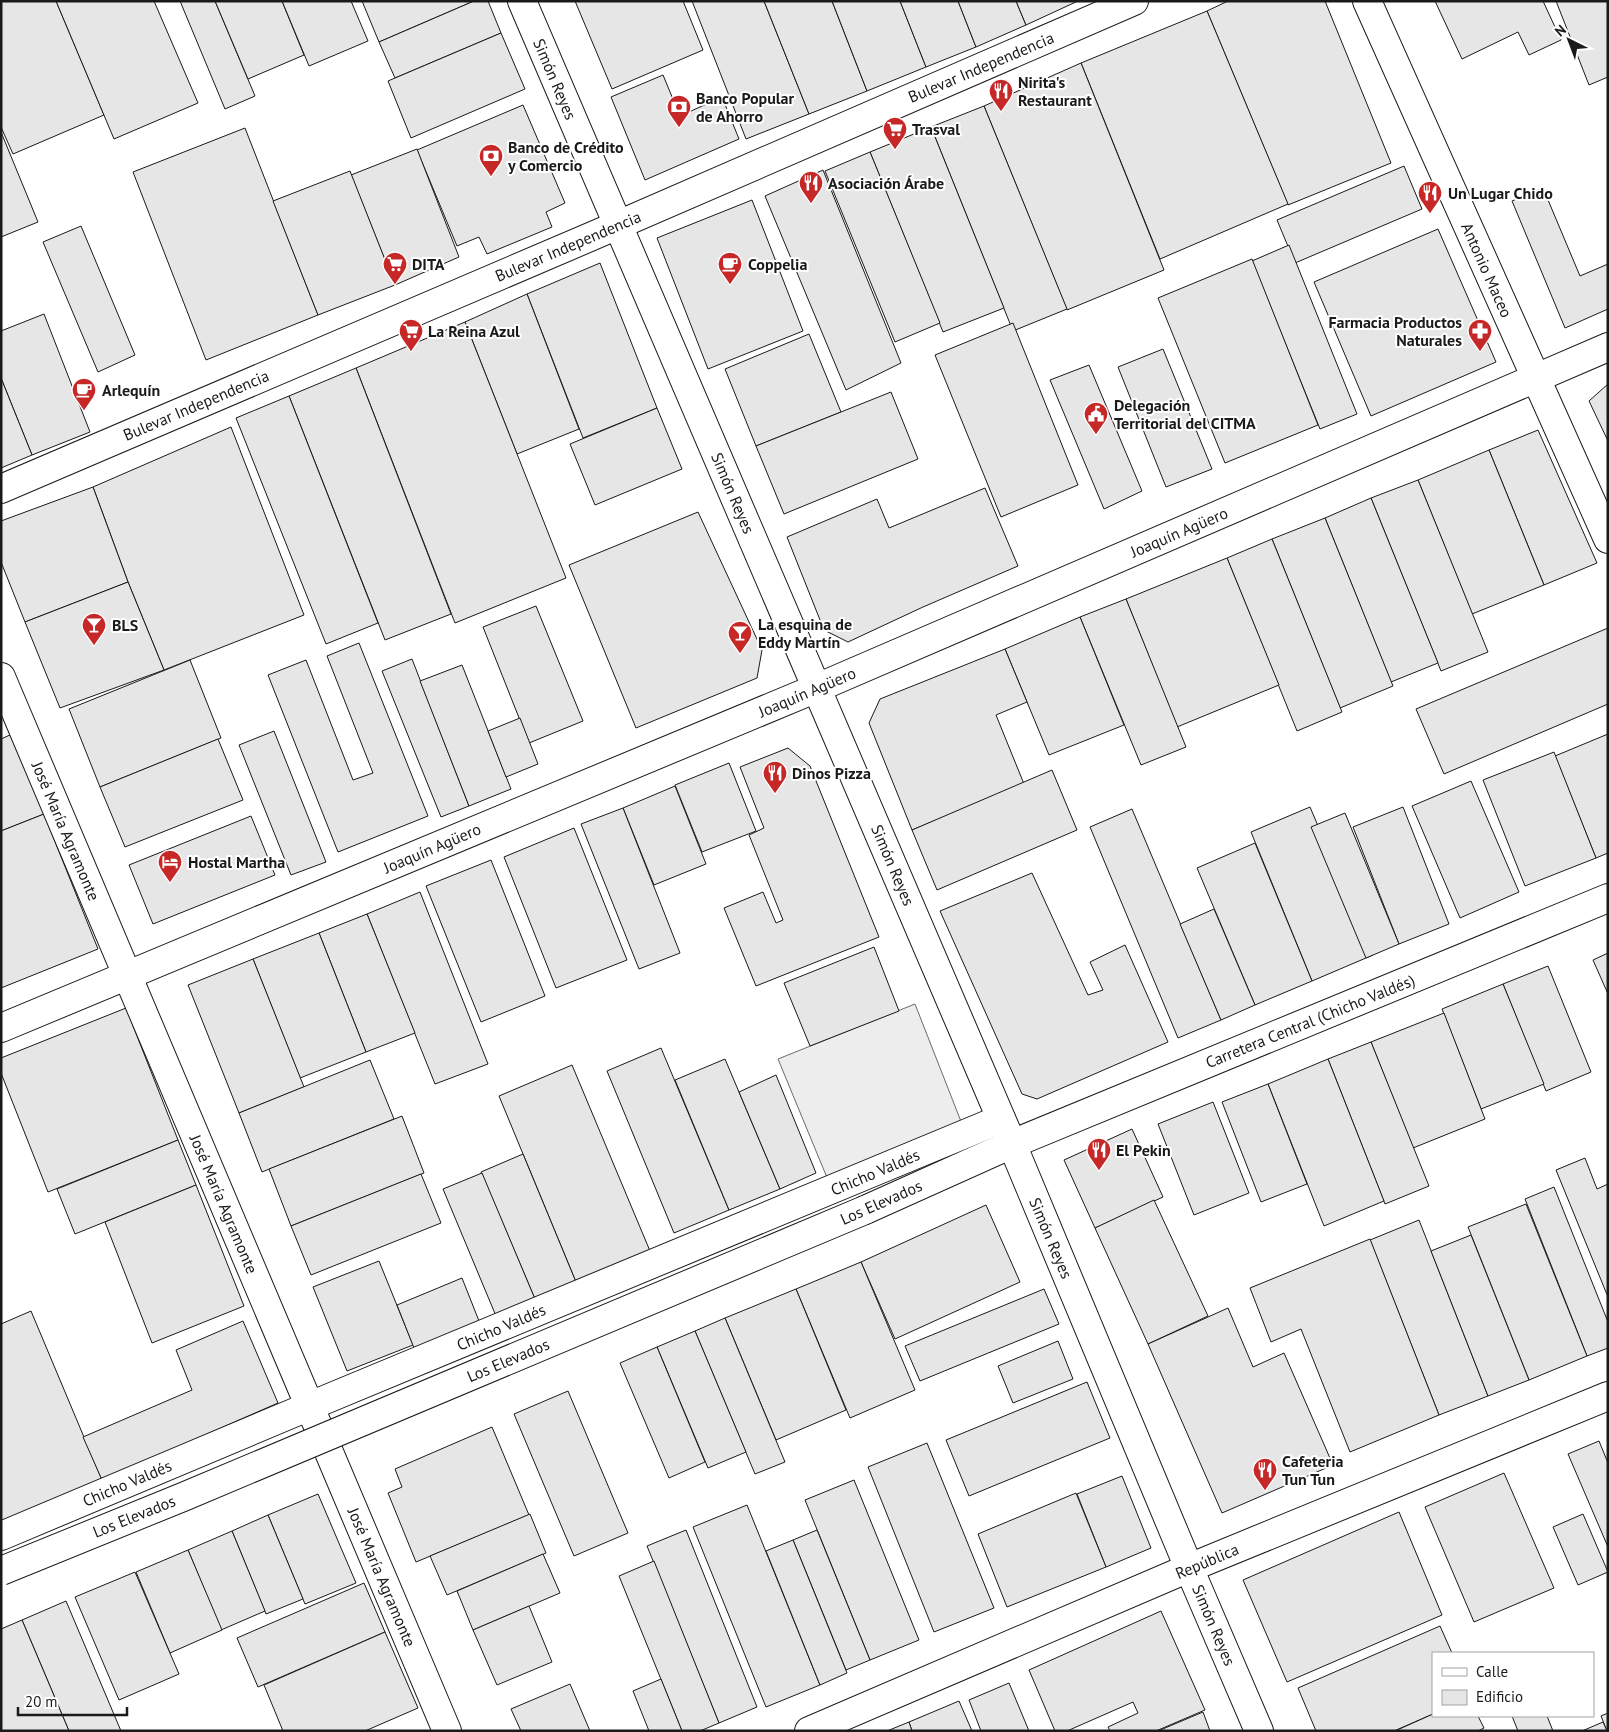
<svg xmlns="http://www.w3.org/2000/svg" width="1609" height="1732" font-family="'PT Sans',sans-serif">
  <rect width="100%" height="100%" fill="#fff"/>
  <path fill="#ededed" stroke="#6a6a6a" d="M915,1004L962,1124L828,1180L778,1059Z"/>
  <g fill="#e6e6e6" stroke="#1a1a1a">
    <path d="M1,1H56L104,115L13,154L1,127Z"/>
    <path d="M56,1H154L198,103L114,139Z"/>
    <path d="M180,1H215L255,96L225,109Z"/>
    <path d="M215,1H282L304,55L248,79Z"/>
    <path d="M282,1H351L368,41L309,66Z"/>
    <path d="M362,1H474L379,42Z"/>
    <path d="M474,1H488L501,33L395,78L379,42Z"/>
    <path d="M575,1H683L703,50L612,89Z"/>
    <path d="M692,1H764L809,114L746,139Z"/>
    <path d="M764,1H832L867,91L809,114Z"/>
    <path d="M832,1H900L926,67L867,91Z"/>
    <path d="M900,1H958L976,47L926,67Z"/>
    <path d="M958,1H1016L1026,25L976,47Z"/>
    <path d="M1016,1H1078L1026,25Z"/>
    <path d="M1228,1H1325L1391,163L1288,205L1207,11Z"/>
    <path d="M1435,1H1543L1561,40L1529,55L1518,32L1462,59Z"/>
    <path d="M1556,1H1608V77L1589,85Z"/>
    <path d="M1207,11L1288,204L1160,259L1081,63Z"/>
    <path d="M501,33L525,89L411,138L388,81Z"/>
    <path d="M1081,63L1164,270L1067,310L984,106Z"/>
    <path d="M663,75L680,116L722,97L739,139L645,180L611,97Z"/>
    <path d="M523,105L565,203L546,212L552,227L487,254L479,237L457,246L417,150Z"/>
    <path d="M984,106L1067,309L1013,331L931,127Z"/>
    <path d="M931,127L1004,308L943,332L870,152Z"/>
    <path d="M245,128L318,315L206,360L133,172Z"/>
    <path d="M1,132L38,222L1,237Z"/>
    <path d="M417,149L459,257L395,285L351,175Z"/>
    <path d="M870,152L940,323L895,342L825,171Z"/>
    <path d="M1404,166L1422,209L1295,263L1277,220Z"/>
    <path d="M823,170L901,363L846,390L765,196Z"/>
    <path d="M350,171L395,285L318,315L273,201Z"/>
    <path d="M1543,188L1580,276L1608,264V309L1565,328L1512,201Z"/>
    <path d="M752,200L803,331L708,369L657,238Z"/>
    <path d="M81,226L135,355L98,372L43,242Z"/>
    <path d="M1438,229L1496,362L1371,416L1314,282Z"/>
    <path d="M1289,245L1357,414L1320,429L1252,261Z"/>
    <path d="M1252,259L1318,425L1225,463L1158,298Z"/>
    <path d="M600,263L657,408L583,438L527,294Z"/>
    <path d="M527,294L579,429L517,454L465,322Z"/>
    <path d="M44,314L90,432L32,455L1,378V331Z"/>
    <path d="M465,322L566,578L455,623L356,368Z"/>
    <path d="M1013,323L1078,485L1001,517L935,355Z"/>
    <path d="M809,334L841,412L756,446L725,369Z"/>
    <path d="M1163,349L1212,469L1166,487L1118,367Z"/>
    <path d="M1089,365L1142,491L1104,509L1050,380Z"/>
    <path d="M356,368L451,614L385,640L289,396Z"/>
    <path d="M1,378L32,455L1,468Z"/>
    <path d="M1608,384V441L1589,401Z"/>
    <path d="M891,392L918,459L784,514L756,446Z"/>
    <path d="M289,396L378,623L326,644L236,418Z"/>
    <path d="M657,408L682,469L595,505L570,444Z"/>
    <path d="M231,427L304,615L164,670L128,582L93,487Z"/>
    <path d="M1538,430L1597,563L1544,585L1489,450Z"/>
    <path d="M1489,450L1544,585L1472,614L1418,480Z"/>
    <path d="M1418,480L1488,652L1441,671L1371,498Z"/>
    <path d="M93,487L128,582L25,622L1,562V521Z"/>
    <path d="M985,488L1018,566L923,607L848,642L824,630L787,537L877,499L889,528Z"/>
    <path d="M1371,498L1438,663L1391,682L1325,518Z"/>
    <path d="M698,512L762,650L757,678L636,728L569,565Z"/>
    <path d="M1325,518L1393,686L1340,708L1272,539Z"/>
    <path d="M1272,539L1342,712L1297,731L1227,558Z"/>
    <path d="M1227,558L1279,685L1177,727L1126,599Z"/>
    <path d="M128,582L164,670L60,708L25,622Z"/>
    <path d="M1126,599L1186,747L1141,765L1080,617Z"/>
    <path d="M536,606L583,721L529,743L483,627Z"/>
    <path d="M1080,617L1124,725L1049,755L1005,649Z"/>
    <path d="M1608,628V704L1444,774L1416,709Z"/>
    <path d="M359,643L428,816L338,852L268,675L306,660L353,780L373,773L327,656Z"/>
    <path d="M1005,649L1027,702L996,715L1024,784L912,830L869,723L880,699Z"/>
    <path d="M412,659L469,806L441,817L382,671Z"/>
    <path d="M190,660L221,738L100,787L69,709Z"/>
    <path d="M462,665L511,789L469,806L420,681Z"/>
    <path d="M520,718L538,764L506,777L488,731Z"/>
    <path d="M274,731L326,862L291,875L239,745Z"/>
    <path d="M12,734L44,814L1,831V739Z"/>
    <path d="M1608,734V853L1596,858L1555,756Z"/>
    <path d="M218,739L243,800L125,847L100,787Z"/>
    <path d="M788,748L810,766L879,937L756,986L724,908L763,892L776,923L783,920L749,835L764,828L740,767Z"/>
    <path d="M1554,752L1596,858L1525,886L1483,780Z"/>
    <path d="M729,763L756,831L702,852L675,785Z"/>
    <path d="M1052,770L1077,830L937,890L912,830Z"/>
    <path d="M1471,781L1519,892L1460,918L1412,806Z"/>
    <path d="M675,786L706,864L654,885L623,808Z"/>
    <path d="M1310,807L1373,955L1312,981L1251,832Z"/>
    <path d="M1403,807L1449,924L1399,944L1353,827Z"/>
    <path d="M623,808L680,953L639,969L581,824Z"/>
    <path d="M1132,809L1221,1020L1178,1038L1090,827Z"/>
    <path d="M1345,813L1399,944L1366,958L1311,827Z"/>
    <path d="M44,814L98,949L1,988V831Z"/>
    <path d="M251,816L275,875L153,924L129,865Z"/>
    <path d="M574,828L627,960L556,988L504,857Z"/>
    <path d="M1255,843L1312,981L1255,1005L1197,868Z"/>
    <path d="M491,860L545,996L481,1022L426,886Z"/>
    <path d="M1032,873L1088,995L1103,990L1090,962L1125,945L1168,1042L1037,1099L1022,1094L940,911Z"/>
    <path d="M420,892L488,1064L435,1084L367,914Z"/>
    <path d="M1214,909L1255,1005L1221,1020L1180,924Z"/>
    <path d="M367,914L415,1033L366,1052L319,933Z"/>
    <path d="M319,933L366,1052L300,1078L253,959Z"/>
    <path d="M874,947L899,1011L810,1046L784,983Z"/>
    <path d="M1608,953V994L1593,960Z"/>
    <path d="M253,959L304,1087L239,1113L188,985Z"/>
    <path d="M1548,966L1591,1072L1546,1091L1503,984Z"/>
    <path d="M1503,984L1544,1084L1481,1109L1442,1009Z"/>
    <path d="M126,1008L178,1140L48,1192L1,1073V1058Z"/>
    <path d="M1444,1013L1485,1119L1413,1148L1371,1042Z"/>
    <path d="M1371,1042L1429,1186L1385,1204L1328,1059Z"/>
    <path d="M661,1048L729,1210L674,1233L607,1071Z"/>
    <path d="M725,1059L780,1189L729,1210L675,1080Z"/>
    <path d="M1328,1059L1384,1201L1324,1226L1268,1084Z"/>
    <path d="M370,1060L394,1119L262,1172L239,1113Z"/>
    <path d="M572,1065L650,1251L576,1282L499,1096Z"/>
    <path d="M776,1075L816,1173L780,1189L739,1092Z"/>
    <path d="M1268,1084L1307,1184L1261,1202L1222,1102Z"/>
    <path d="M1213,1102L1249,1193L1194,1215L1158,1124Z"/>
    <path d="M402,1116L424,1173L291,1226L269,1169Z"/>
    <path d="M1132,1129L1163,1197L1095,1228L1064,1160Z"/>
    <path d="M178,1140L196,1185L75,1234L57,1189Z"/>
    <path d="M523,1154L576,1282L535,1299L481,1172Z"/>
    <path d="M1585,1158L1597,1189L1608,1184V1297L1556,1170Z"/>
    <path d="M482,1173L535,1299L496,1316L443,1189Z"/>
    <path d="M421,1174L441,1223L311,1275L291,1226Z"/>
    <path d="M196,1185L244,1306L152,1343L105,1222Z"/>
    <path d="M1554,1187L1608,1322V1348L1587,1356L1525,1199Z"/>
    <path d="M1154,1200L1208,1316L1148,1344L1095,1228Z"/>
    <path d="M1526,1204L1587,1356L1529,1380L1468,1227Z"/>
    <path d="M986,1205L1020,1282L895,1339L861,1262Z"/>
    <path d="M1419,1220L1488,1396L1439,1415L1370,1240Z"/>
    <path d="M1471,1235L1529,1380L1488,1396L1431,1251Z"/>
    <path d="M1370,1239L1439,1415L1350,1452L1301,1329L1271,1342L1250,1288Z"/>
    <path d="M379,1261L413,1345L347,1371L313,1287Z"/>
    <path d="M861,1262L915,1390L850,1418L796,1289Z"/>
    <path d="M462,1278L479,1321L414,1348L397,1305Z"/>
    <path d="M796,1289L846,1410L776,1440L725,1318Z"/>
    <path d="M1044,1289L1059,1324L920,1381L905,1346Z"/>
    <path d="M1228,1308L1253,1367L1284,1353L1333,1465L1222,1513L1148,1344Z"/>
    <path d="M31,1311L102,1480L1,1522V1324Z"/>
    <path d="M725,1318L785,1462L755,1474L695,1331Z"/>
    <path d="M243,1321L278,1403L102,1480L83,1437L192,1390L176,1350Z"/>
    <path d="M695,1331L746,1452L708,1468L657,1347Z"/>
    <path d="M1058,1341L1073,1379L1013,1403L998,1366Z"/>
    <path d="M657,1347L705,1462L669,1478L620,1363Z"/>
    <path d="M1087,1382L1110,1438L969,1496L946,1440Z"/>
    <path d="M568,1391L628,1533L574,1556L514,1414Z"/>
    <path d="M492,1427L529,1515L416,1562L388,1493L402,1487L395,1469Z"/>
    <path d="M1599,1441L1608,1463V1547L1568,1454Z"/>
    <path d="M927,1443L994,1608L934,1632L868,1467Z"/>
    <path d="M1504,1473L1554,1588L1474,1622L1425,1507Z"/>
    <path d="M1122,1476L1151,1548L1106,1567L1077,1494Z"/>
    <path d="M854,1480L919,1640L870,1660L805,1500Z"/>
    <path d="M1076,1493L1106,1567L1007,1607L978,1534Z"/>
    <path d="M318,1494L356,1583L305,1604L268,1515Z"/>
    <path d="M747,1505L820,1685L766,1707L693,1527Z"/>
    <path d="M1399,1512L1442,1615L1287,1682L1243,1580Z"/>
    <path d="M530,1514L546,1553L447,1595L430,1556Z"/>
    <path d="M1583,1514L1608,1572L1578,1585L1553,1527Z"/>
    <path d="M268,1515L303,1599L266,1614L232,1531Z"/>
    <path d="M686,1530L757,1707L719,1723L647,1546Z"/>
    <path d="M817,1530L870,1660L846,1670L793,1540Z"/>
    <path d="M232,1531L265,1611L221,1630L188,1550Z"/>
    <path d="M793,1540L847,1673L820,1685L766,1551Z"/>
    <path d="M188,1550L222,1630L170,1653L136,1572Z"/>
    <path d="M543,1554L560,1593L473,1630L457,1591Z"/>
    <path d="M654,1561L719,1723L700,1731H682L619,1576Z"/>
    <path d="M135,1572L179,1674L119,1700L75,1597Z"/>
    <path d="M364,1583L385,1632L258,1687L237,1638Z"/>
    <path d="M66,1601L121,1731H69L22,1620Z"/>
    <path d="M529,1606L552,1662L497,1685L473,1630Z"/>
    <path d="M1161,1611L1205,1710L1156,1731H1110L1108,1727L1138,1713L1133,1702L1067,1731H1055L1029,1670Z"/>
    <path d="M22,1620L69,1731H1V1629Z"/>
    <path d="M1440,1626L1452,1653H1433V1714L1394,1731H1316L1298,1688Z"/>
    <path d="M385,1632L418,1708L365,1731H283L264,1685Z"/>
    <path d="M661,1679L682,1731H649L633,1691Z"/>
    <path d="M1009,1683L1029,1731H981L969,1700Z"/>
    <path d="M570,1684L590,1731H521L511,1709Z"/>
    <path d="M959,1701L972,1731H912L909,1722Z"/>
    <path d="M1203,1712L1210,1731H1158Z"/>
    <path d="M1608,1713V1731H1607L1601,1716Z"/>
    <path d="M1433,1714V1716H1478L1484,1728L1478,1731H1395Z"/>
    <path d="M1512,1716H1547L1553,1731H1518Z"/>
    <path d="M909,1722L912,1731H887Z"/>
    <path d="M1603,1722L1607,1731H1582Z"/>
  </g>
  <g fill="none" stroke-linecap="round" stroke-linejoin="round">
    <defs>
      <g id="street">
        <path d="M522,1L1012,1144"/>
        <path d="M1,489L618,225L1134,1"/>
        <path d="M1,677L447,1731"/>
        <path d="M1,1028L817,688L1608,347"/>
        <path d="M1,1536L310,1406L1001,1119"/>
      </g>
      <g id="secondary">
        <path d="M1367,1L1608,539"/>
        <path d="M1012,1144L1189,1568L1259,1731"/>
      </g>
      <g id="primary">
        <path d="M865,1210L1012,1144L1608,898"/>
        <path d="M809,1731L1189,1568L1608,1396"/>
      </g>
    </defs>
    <use href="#street" stroke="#1a1a1a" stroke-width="30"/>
    <use href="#secondary" stroke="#1a1a1a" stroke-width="30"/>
    <use href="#primary" stroke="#1a1a1a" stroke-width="30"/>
    <use href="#street" stroke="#fff" stroke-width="28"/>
    <use href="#secondary" stroke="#fff" stroke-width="28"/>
    <use href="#primary" stroke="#fff" stroke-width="28"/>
    <defs>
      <path id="primary-bridge" d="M1,1571L183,1497L865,1210"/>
    </defs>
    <use href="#primary-bridge" stroke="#1a1a1a" stroke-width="30" stroke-linecap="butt"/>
    <use href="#primary-bridge" stroke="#fff" stroke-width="28"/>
  </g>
  <defs>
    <symbol id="restaurant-pin" viewBox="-11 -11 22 30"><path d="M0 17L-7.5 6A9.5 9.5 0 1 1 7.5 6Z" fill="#c62828" stroke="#fff"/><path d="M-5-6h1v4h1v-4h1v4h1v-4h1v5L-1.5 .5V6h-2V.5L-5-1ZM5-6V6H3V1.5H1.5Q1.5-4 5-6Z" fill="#fff"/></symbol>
    <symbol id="bank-pin" viewBox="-11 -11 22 30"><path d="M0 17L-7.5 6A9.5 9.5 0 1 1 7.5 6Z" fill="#c62828" stroke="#fff"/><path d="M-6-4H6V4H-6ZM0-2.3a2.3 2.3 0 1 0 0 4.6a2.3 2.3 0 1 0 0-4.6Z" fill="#fff"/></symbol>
    <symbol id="supermarket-pin" viewBox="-11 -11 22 30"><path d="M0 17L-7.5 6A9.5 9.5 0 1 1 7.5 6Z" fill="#c62828" stroke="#fff"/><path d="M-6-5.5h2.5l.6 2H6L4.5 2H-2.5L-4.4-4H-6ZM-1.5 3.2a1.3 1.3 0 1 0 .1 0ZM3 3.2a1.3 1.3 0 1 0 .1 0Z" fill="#fff"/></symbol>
    <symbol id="cafe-pin" viewBox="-11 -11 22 30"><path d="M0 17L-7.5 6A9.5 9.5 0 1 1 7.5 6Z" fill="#c62828" stroke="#fff"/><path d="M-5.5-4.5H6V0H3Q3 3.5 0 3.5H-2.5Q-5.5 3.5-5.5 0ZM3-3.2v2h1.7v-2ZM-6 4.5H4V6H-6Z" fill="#fff"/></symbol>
    <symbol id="pharmacy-pin" viewBox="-11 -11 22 30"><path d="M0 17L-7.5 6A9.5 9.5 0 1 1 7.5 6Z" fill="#c62828" stroke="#fff"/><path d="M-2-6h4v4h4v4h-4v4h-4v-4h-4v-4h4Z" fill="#fff"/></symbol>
    <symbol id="civic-pin" viewBox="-11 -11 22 30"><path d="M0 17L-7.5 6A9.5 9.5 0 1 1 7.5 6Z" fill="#c62828" stroke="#fff"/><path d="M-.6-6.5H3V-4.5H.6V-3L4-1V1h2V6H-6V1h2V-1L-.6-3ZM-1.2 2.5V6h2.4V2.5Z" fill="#fff"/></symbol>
    <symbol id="bar-pin" viewBox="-11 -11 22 30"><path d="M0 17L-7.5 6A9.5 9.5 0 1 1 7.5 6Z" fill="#c62828" stroke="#fff"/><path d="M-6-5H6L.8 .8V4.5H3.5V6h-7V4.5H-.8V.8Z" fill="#fff"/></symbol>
    <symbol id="hotel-pin" viewBox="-11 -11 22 30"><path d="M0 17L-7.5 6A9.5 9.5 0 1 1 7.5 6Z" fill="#c62828" stroke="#fff"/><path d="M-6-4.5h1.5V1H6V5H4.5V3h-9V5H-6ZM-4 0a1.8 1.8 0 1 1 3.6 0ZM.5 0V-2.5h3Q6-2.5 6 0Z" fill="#fff"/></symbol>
  </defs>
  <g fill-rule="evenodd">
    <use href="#restaurant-pin" x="987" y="77" width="28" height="38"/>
    <use href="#bank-pin" x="665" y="93" width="28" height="38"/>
    <use href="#supermarket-pin" x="881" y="115" width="28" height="38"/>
    <use href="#bank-pin" x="477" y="142" width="28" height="38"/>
    <use href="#restaurant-pin" x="797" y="169" width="28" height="38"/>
    <use href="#restaurant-pin" x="1416" y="179" width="28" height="38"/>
    <use href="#supermarket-pin" x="381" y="250" width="28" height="38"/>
    <use href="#cafe-pin" x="716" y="250" width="28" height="38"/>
    <use href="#supermarket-pin" x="397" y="317" width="28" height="38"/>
    <use href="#pharmacy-pin" x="1466" y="317" width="28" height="38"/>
    <use href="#cafe-pin" x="70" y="376" width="28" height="38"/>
    <use href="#civic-pin" x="1082" y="400" width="28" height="38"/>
    <use href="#bar-pin" x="80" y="611" width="28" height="38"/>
    <use href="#bar-pin" x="726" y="619" width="28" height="38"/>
    <use href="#restaurant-pin" x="761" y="759" width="28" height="38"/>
    <use href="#hotel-pin" x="156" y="848" width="28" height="38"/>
    <use href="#restaurant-pin" x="1085" y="1136" width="28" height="38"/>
    <use href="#restaurant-pin" x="1251" y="1456" width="28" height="38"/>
  </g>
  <g text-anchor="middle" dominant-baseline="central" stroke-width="4" stroke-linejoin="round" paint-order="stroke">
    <g font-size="16" fill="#1a1a1a" stroke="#fff">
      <text transform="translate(981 67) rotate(-23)">Bulevar Independencia</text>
      <text transform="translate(555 79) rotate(67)">Simón Reyes</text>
      <text transform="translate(568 246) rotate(-23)">Bulevar Independencia</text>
      <text transform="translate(1487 270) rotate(66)">Antonio Maceo</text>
      <text transform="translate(196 405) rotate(-23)">Bulevar Independencia</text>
      <text transform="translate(733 493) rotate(67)">Simón Reyes</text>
      <text transform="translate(1179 532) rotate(-23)">Joaquín Agüero</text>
      <text transform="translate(807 692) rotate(-23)">Joaquín Agüero</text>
      <text transform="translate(66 831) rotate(67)">José María Agramonte</text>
      <text transform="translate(432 848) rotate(-23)">Joaquín Agüero</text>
      <text transform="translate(893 865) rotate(67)">Simón Reyes</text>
      <text transform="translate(1310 1021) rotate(-22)">Carretera Central (Chicho Valdés)</text>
      <text transform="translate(875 1172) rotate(-23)">Chicho Valdés</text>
      <text transform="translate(881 1202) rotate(-24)">Los Elevados</text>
      <text transform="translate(224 1204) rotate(67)">José María Agramonte</text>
      <text transform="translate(1051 1238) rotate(67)">Simón Reyes</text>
      <text transform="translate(501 1327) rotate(-23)">Chicho Valdés</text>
      <text transform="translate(508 1360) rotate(-23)">Los Elevados</text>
      <text transform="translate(127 1483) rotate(-23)">Chicho Valdés</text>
      <text transform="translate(134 1516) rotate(-22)">Los Elevados</text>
      <text transform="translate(1207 1561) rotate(-23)">República</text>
      <text transform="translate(382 1577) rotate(67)">José María Agramonte</text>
      <text transform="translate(1214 1625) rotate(67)">Simón Reyes</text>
    </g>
    <g font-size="16" font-weight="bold" fill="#1a1a1a" stroke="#fff" text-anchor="start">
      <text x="1018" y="82">Nirita's<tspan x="1018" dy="18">Restaurant</tspan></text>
      <text x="696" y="98">Banco Popular<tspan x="696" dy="18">de Ahorro</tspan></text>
      <text x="912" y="129">Trasval</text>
      <text x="508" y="147">Banco de Crédito<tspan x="508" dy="18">y Comercio</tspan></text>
      <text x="828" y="183">Asociación Árabe</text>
      <text x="1448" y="193">Un Lugar Chido</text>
      <text x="412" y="264">DITA</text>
      <text x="748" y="264">Coppelia</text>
      <text x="1462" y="322" text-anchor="end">Farmacia Productos<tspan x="1462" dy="18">Naturales</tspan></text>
      <text x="428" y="331">La Reina Azul</text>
      <text x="102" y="390">Arlequín</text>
      <text x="1114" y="405">Delegación<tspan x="1114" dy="18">Territorial del CITMA</tspan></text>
      <text x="758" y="624">La esquina de<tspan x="758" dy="18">Eddy Martín</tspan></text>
      <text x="112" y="625">BLS</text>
      <text x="792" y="773">Dinos Pizza</text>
      <text x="188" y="862">Hostal Martha</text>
      <text x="1116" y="1150">El Pekin</text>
      <text x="1282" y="1461">Cafeteria<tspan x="1282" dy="18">Tun Tun</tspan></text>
    </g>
  </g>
  <rect width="1609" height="1732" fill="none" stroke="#1a1a1a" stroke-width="5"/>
  <rect x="1432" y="1652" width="162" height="65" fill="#ffffff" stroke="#a3a3a3"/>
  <rect x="1442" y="1668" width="25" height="8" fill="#ffffff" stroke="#a3a3a3"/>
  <text x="1476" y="1677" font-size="15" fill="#1a1a1a">Calle</text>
  <rect x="1442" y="1690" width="25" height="15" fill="#e6e6e6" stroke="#a3a3a3"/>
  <text x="1476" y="1702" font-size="15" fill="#1a1a1a">Edificio</text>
  <g transform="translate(1569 40) rotate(318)" stroke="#ffffff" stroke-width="4" paint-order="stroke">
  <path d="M0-4L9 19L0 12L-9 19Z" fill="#1a1a1a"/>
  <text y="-8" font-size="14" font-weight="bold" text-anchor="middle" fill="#1a1a1a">N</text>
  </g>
  <path d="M18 1707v8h109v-8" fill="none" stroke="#1a1a1a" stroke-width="2.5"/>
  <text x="25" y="1707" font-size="15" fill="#1a1a1a" stroke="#ffffff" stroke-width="4" paint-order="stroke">20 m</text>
</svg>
